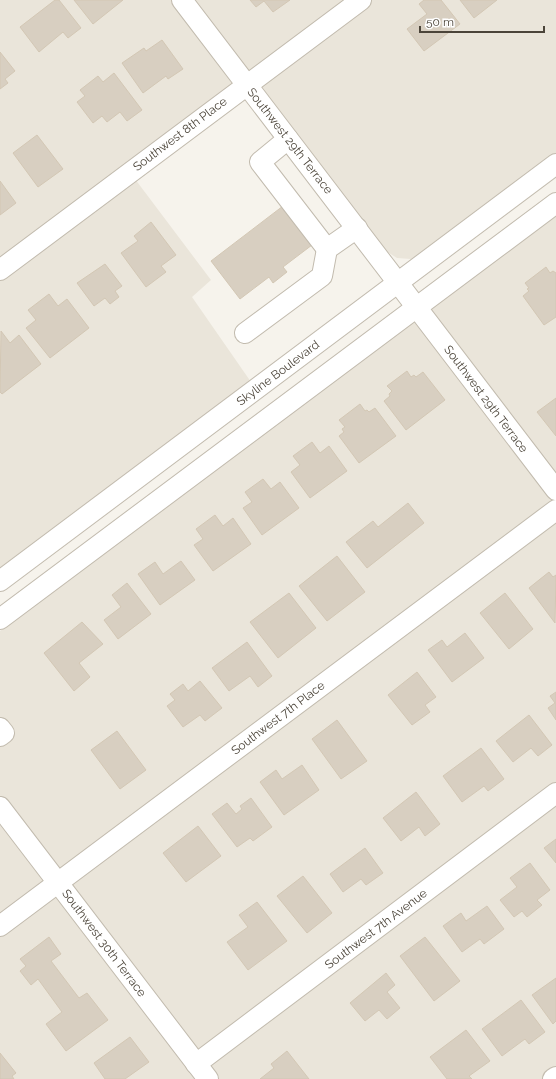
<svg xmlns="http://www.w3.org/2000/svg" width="556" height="1079" font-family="Raleway,sans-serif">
  <rect width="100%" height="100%" fill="#f6f3ec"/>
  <g fill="#eae5da">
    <path d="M0,0H556V153L417,258L411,259L397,258L386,251L260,86L135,179L211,280L192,297L251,382L0,571Z"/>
    <path d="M556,214V1079H0V631Z"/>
  </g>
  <g fill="#d8cfc1" stroke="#d3c7b4">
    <path d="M55,0H59L81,28L68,38L63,32L39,52L20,27Z"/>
    <path d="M74,0H123L93,24Z"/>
    <path d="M250,0H290L273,12L264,1L256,7Z"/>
    <path d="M424,0H441L460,24L424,51L407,29L427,14L419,4Z"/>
    <path d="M460,0H497L474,18Z"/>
    <path d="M162,40L183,69L168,79L166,76L143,93L122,63L144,48L146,51Z"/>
    <path d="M0,52L15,71L5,79L8,83L0,89Z"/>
    <path d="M114,73L142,110L127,121L120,112L107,122L102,116L93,123L77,102L85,96L80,90L98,76L103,82Z"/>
    <path d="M37,135L63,169L38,187L13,153Z"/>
    <path d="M0,181L16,203L0,215Z"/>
    <path d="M283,206L312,245L283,267L287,272L273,283L269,277L240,299L211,261Z"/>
    <path d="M151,222L176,255L161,266L166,272L146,287L121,253L138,241L134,236Z"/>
    <path d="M105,264L122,286L115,291L119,297L110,304L105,298L94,306L77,283Z"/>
    <path d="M546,267L550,273L553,271L556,273V317L544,325L523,296L529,291L527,289L529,288L525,283Z"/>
    <path d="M49,294L58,306L67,299L89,328L50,358L26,328L36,320L28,310Z"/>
    <path d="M1,331L10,343L19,335L41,364L2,394L0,392Z"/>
    <path d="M407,371L411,377L414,375L416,377L423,372L445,400L406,430L384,401L390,396L389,394L392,391L387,386Z"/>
    <path d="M556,398V436L537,412Z"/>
    <path d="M360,404L365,411L367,410L369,412L375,408L396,436L359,463L339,436L344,432L342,429L345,427L339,420Z"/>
    <path d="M312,442L320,453L329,446L347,471L310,498L291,472L300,465L293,456Z"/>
    <path d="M263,479L271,489L280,482L299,508L262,535L243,508L252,502L245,492Z"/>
    <path d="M408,503L424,523L367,568L346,542L373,521L378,527Z"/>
    <path d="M215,515L223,526L233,518L251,544L213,571L194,545L203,539L196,529Z"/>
    <path d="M337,556L365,592L327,621L299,586Z"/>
    <path d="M181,561L195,580L160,605L138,574L155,562L163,574Z"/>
    <path d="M549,572L553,577L556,575L555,623L529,588Z"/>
    <path d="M127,583L151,614L118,639L104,620L121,607L112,595Z"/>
    <path d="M289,593L316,628L278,658L250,622Z"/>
    <path d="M505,593L533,629L509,649L480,613Z"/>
    <path d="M82,622L103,644L79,663L90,677L74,691L44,653Z"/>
    <path d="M465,633L484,658L452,682L428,650L442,640L447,647Z"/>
    <path d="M247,642L272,676L258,687L250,676L229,691L212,668Z"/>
    <path d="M417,672L436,697L425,705L430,712L412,725L388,695Z"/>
    <path d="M200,681L222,708L205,721L200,715L183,727L167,706L175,700L170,694L183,684L188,691Z"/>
    <path d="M556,692V720L548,708L555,703L550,696Z"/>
    <path d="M529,715L552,745L538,756L531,748L513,762L496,741Z"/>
    <path d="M337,720L367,761L341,779L312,739Z"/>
    <path d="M117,731L146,770L120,789L91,750Z"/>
    <path d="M481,748L504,779L488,791L484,786L462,802L443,776Z"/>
    <path d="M302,765L319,790L284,815L260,782L276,770L282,779Z"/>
    <path d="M416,792L440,824L425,836L419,827L401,841L383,818Z"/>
    <path d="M251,798L272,827L253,841L250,838L237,847L212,814L227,803L236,814L242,809L240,806Z"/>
    <path d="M198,826L221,856L186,882L163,853Z"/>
    <path d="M556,839V863L544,848Z"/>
    <path d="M365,848L383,873L366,885L361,879L343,892L330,874Z"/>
    <path d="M530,863L550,890L537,900L542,905L527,917L522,911L514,917L500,900L517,887L510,878Z"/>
    <path d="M303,876L332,913L307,933L277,896Z"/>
    <path d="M257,902L287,941L248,970L227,942L248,927L239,915Z"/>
    <path d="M487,906L504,929L484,944L480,939L462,952L443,926L461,913L466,921Z"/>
    <path d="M49,937L61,954L51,961L79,998L87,993L108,1020L66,1051L46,1024L62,1012L38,979L31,985L20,971L26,966L20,959Z"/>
    <path d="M425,937L460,981L434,1001L400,956Z"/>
    <path d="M386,973L395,985L387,992L400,1008L387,1019L379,1010L365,1021L350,1003Z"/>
    <path d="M556,978V1021L553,1024L532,995Z"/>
    <path d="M521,1000L545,1032L529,1044L525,1039L502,1056L482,1029Z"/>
    <path d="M466,1030L490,1061L469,1076L472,1079H447L430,1057Z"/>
    <path d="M130,1037L149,1062L125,1079H105L94,1063Z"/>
    <path d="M287,1051L309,1079H260L274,1068L271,1064Z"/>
    <path d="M0,1053L16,1073L12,1076L14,1079H0Z"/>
  </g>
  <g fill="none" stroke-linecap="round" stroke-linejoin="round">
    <defs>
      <g id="minor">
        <path d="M182,0L556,490"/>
        <path d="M288,139L260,162L327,249"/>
        <path d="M0,270L361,0"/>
        <path d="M245,333L322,276L327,249L357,228"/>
        <path d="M0,581L556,164"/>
        <path d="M0,619L556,203"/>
        <path d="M0,728L4,733L0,736"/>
        <path d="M0,807L208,1079"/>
        <path d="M0,926L556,510"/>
        <path d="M196,1064L556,793"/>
        <path d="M553,1079L556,1077"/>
      </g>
    </defs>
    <use href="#minor" stroke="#c2bbae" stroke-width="22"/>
    <use href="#minor" stroke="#fff" stroke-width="20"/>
  </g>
  <g text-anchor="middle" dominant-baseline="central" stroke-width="4" stroke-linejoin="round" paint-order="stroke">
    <g font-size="12" fill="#4b4439" stroke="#fff">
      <text transform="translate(180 134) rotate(-37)">Southwest 8th Place</text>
      <text transform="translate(290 141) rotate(52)">Southwest 29th Terrace</text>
      <text transform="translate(278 373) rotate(-37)">Skyline Boulevard</text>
      <text transform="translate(486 399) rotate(53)">Southwest 29th Terrace</text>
      <text transform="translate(278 718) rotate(-37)">Southwest 7th Place</text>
      <text transform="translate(376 929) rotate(-37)">Southwest 7th Avenue</text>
      <text transform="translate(104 943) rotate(53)">Southwest 30th Terrace</text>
    </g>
  </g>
  <path d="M420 26v6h124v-6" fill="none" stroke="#4b4439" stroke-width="2"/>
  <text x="426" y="26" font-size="12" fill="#4b4439" stroke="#ffffff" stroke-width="3" paint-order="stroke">50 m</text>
</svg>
